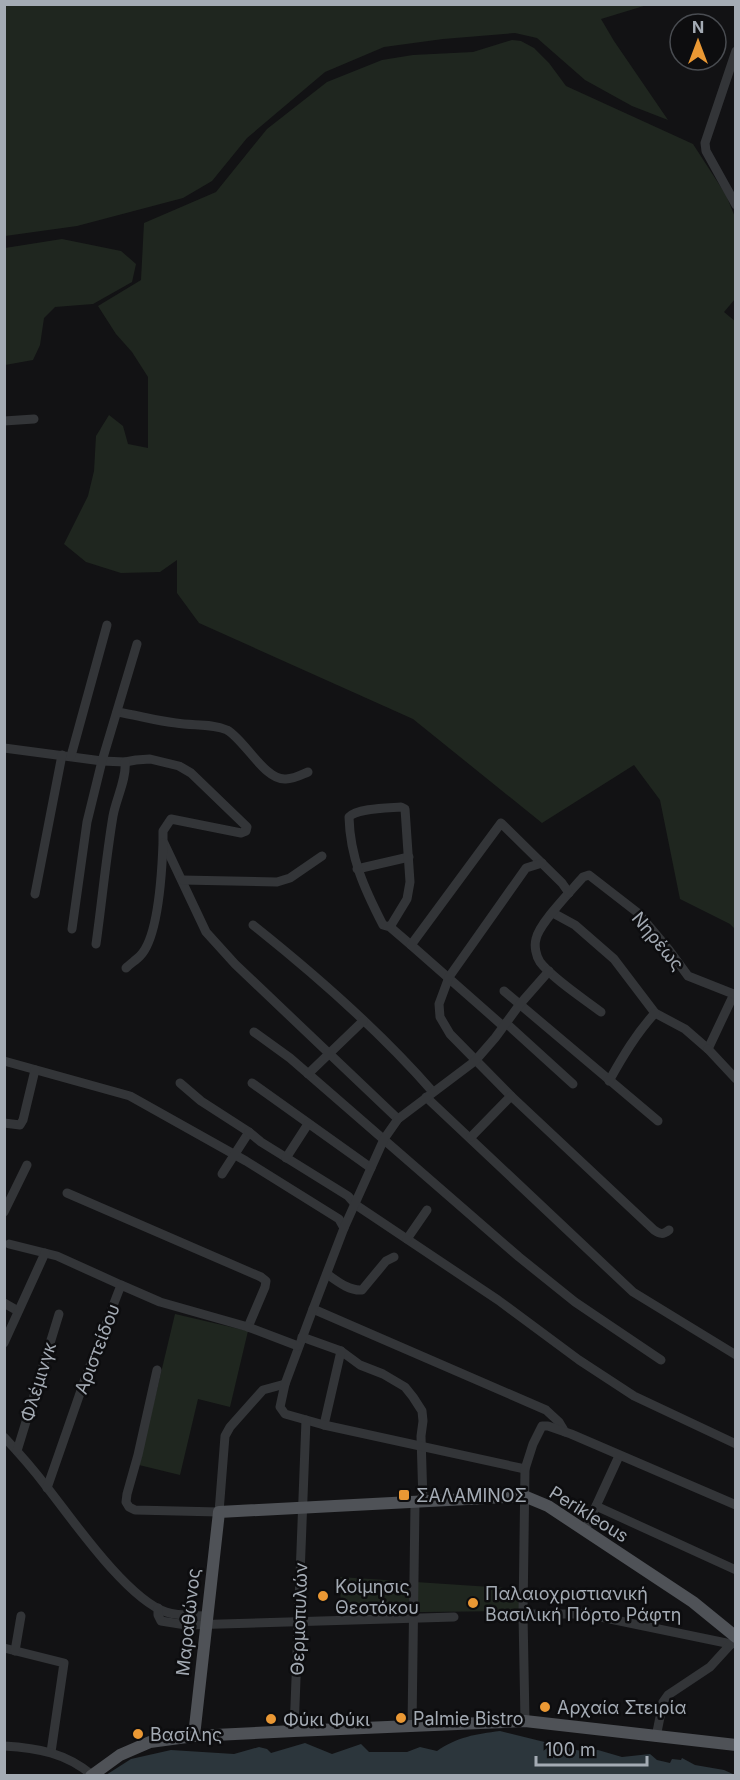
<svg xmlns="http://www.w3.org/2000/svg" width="740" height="1780" font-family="Inter,sans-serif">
  <rect width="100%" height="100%" fill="#121214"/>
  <g fill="#1f261f">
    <path d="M4,5H647L601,19L614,41L668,120L632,106L585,80L537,38L515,33L443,39L384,47L325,72L247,138L212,181L183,198L77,226L5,236Z"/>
    <path d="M512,40L521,41L534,48L549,63L566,86L693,144L726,195L735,217V299L724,312L736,322L735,929L730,924L680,899L660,800L634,765L542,823L413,719L199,623L177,593V560L160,572L121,573L86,562L64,544L88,496L94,471L96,436L109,415L123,426L128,444L148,448V377L132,352L116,334L98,306L141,280L144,223L216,192L267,129L327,82L382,60L413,55L473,52Z"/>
    <path d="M62,239L121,251L136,264L132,282L93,304L55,307L44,318L40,345L33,360L5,365V248Z"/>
    <path d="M175,1314L248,1331L230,1407L198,1399L180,1475L139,1465Z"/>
    <path d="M340,1577L520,1589L521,1611L341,1613Z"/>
  </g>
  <path fill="#2c363c" d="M500,1731L581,1751L598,1750L622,1757L650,1754L657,1760L670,1763L672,1759L681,1760L682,1758L695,1765L724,1770L735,1775H106L131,1759L171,1750L234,1754L259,1747L267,1749L271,1753L305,1743L332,1754L361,1744L369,1752H407L420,1747L437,1751C457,1737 476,1734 500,1731Z"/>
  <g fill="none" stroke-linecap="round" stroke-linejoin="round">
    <g stroke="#333538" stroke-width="9">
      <path d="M736,51L705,143L706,151L736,205"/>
      <path d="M4,421L34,419"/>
      <path d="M117,712C137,715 156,721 176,723C193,726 211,723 227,730C245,740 265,781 286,779C294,779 301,775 308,772"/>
      <path d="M4,748L102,761L125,762L136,760L150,759L179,766L191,773L247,827L246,831L241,833L171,819L163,831V841L206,932L235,964L398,1119"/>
      <path d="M71,756L107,625"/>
      <path d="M357,869L409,857"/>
      <path d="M182,880L277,882L290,878L322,856"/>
      <path d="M35,894L62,755"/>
      <path d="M553,913L575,925L614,959L655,1013L685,1029L708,1049L734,994"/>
      <path d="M253,925C317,976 379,1030 433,1092"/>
      <path d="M390,927L383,925C365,890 350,858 349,817C357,808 388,808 401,807L405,809L410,882L407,899L390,927L411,945"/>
      <path d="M72,929L87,822L102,761L137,644"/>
      <path d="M96,944C102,901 106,858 113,816C116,799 127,778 125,762"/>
      <path d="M126,968C130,964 136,960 140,956C159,937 162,870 163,843"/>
      <path d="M504,991L658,1121"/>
      <path d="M601,1012C584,999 552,978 540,962C536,956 534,946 536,939C539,923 572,890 583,877L589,875L638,913L669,950L688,976L736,995"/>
      <path d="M506,1023L573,1084"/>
      <path d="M503,1026L411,945L501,823L562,883L569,893"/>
      <path d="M254,1032L290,1058L519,1257L575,1302L661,1360"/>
      <path d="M708,1049L736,1079"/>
      <path d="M4,1061L130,1096L246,1161L339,1219L344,1228"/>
      <path d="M308,1074L363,1021"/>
      <path d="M609,1081C623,1056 636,1034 655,1013"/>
      <path d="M180,1083L201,1101L249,1132L222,1174"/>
      <path d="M252,1083L371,1168"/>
      <path d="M511,1096L450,1034L440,1017L439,1004L449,977L526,868L542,863"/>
      <path d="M426,1097L633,1292L736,1355"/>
      <path d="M4,1123L20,1125L23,1120L35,1070"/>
      <path d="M249,1132L261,1142L348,1196L356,1205L498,1300L579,1360L634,1396L736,1444"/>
      <path d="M471,1137L511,1096L654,1230C660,1234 663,1235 669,1230"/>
      <path d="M286,1158L308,1124"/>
      <path d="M67,1193L261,1277L266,1281L265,1287L248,1327"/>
      <path d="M4,1212L27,1165"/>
      <path d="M407,1239L427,1210"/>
      <path d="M9,1244L57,1256L121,1285"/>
      <path d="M327,1274C337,1281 349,1291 362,1290L386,1261L394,1257"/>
      <path d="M4,1303L18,1311"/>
      <path d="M313,1309L546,1410L559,1422L565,1432"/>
      <path d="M302,1337L341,1351L360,1365L383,1374L405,1387L413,1397L422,1411L423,1421L421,1436L423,1502"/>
      <path d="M4,1343L45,1253"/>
      <path d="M157,1370L138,1455L127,1494L126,1502L129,1507L135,1510L219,1512L225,1436L230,1427L263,1390L285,1384"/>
      <path d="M324,1425L341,1351"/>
      <path d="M4,1437C19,1453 33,1469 46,1486C72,1519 127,1599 166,1612C178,1616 193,1615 207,1616"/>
      <path d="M17,1451L59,1314"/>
      <path d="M525,1469L324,1425L285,1414L280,1407L285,1384L313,1309L344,1228L384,1139L398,1119L475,1061L495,1038L520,1004L549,971"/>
      <path d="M47,1488L86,1376L121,1285L160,1302L248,1327L298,1346"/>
      <path d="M596,1506L619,1456"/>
      <path d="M585,1530L596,1506L736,1570"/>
      <path d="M158,1608V1615L161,1621L186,1625L454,1617"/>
      <path d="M523,1614H586L731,1644L736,1643"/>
      <path d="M4,1648L64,1663L51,1752"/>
      <path d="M15,1651L21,1616"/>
      <path d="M525,1721L523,1614L525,1469L533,1444L542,1426H548L571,1434L736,1505"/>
      <path d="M412,1727L415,1503"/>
      <path d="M294,1731L306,1420"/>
      <path d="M656,1737L663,1702L668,1695L710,1667L731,1644"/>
      <path d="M4,1746C38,1748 66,1753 92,1775"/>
    </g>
    <g stroke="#4f5257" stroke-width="12">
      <path d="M194,1736L219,1512L524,1496L548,1506L693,1602L736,1637"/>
      <path d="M91,1776L120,1755L150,1742L194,1736L294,1731L525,1721L736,1745"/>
    </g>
  </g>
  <g fill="#ea9834" stroke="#0d0d0f" stroke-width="2">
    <rect x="398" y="1489" width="12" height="12" rx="3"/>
    <circle cx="323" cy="1596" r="6"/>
    <circle cx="473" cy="1603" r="6"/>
    <circle cx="545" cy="1707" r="6"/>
    <circle cx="401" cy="1718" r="6"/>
    <circle cx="271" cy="1719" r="6"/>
    <circle cx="138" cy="1734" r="6"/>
  </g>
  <g text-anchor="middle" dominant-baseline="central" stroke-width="5" stroke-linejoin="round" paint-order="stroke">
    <g font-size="18" fill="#a4abb4" stroke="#0d0d0f">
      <text transform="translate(658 941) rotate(50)">Νηρέως</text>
      <text transform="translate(97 1349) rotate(-69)">Αριστείδου</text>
      <text transform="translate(38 1382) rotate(-73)">Φλέμινγκ</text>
      <text transform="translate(589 1514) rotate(32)">Perikleous</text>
      <text transform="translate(299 1619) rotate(-88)">Θερμοπυλών</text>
      <text transform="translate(188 1622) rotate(-84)">Μαραθώνος</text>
    </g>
    <g font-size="18" fill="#a4abb4" stroke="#0d0d0f" text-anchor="start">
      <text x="416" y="1495">ΣΑΛΑΜΙΝΟΣ</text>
      <text x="335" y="1586">Κοίμησις<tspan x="335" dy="21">Θεοτόκου</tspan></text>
      <text x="485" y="1593">Παλαιοχριστιανική<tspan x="485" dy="21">Βασιλική Πόρτο Ράφτη</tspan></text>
      <text x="557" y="1707">Αρχαία Στειρία</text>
      <text x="413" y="1718">Palmie Bistro</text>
      <text x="283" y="1719">Φύκι Φύκι</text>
      <text x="150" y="1734">Βασίλης</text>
    </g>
  </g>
  <rect width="740" height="1780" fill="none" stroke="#a4abb4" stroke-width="12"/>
  <g transform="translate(698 42)"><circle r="28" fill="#0d0d0f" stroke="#494c51" stroke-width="1.5"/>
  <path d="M0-4.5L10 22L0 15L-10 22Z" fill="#ea9834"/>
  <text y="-9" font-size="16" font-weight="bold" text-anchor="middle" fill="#a4abb4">N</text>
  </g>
  <path d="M536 1756v9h111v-9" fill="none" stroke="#a4abb4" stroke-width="3"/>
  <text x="545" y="1756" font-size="18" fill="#a4abb4" stroke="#0d0d0f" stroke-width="4.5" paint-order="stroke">100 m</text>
</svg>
